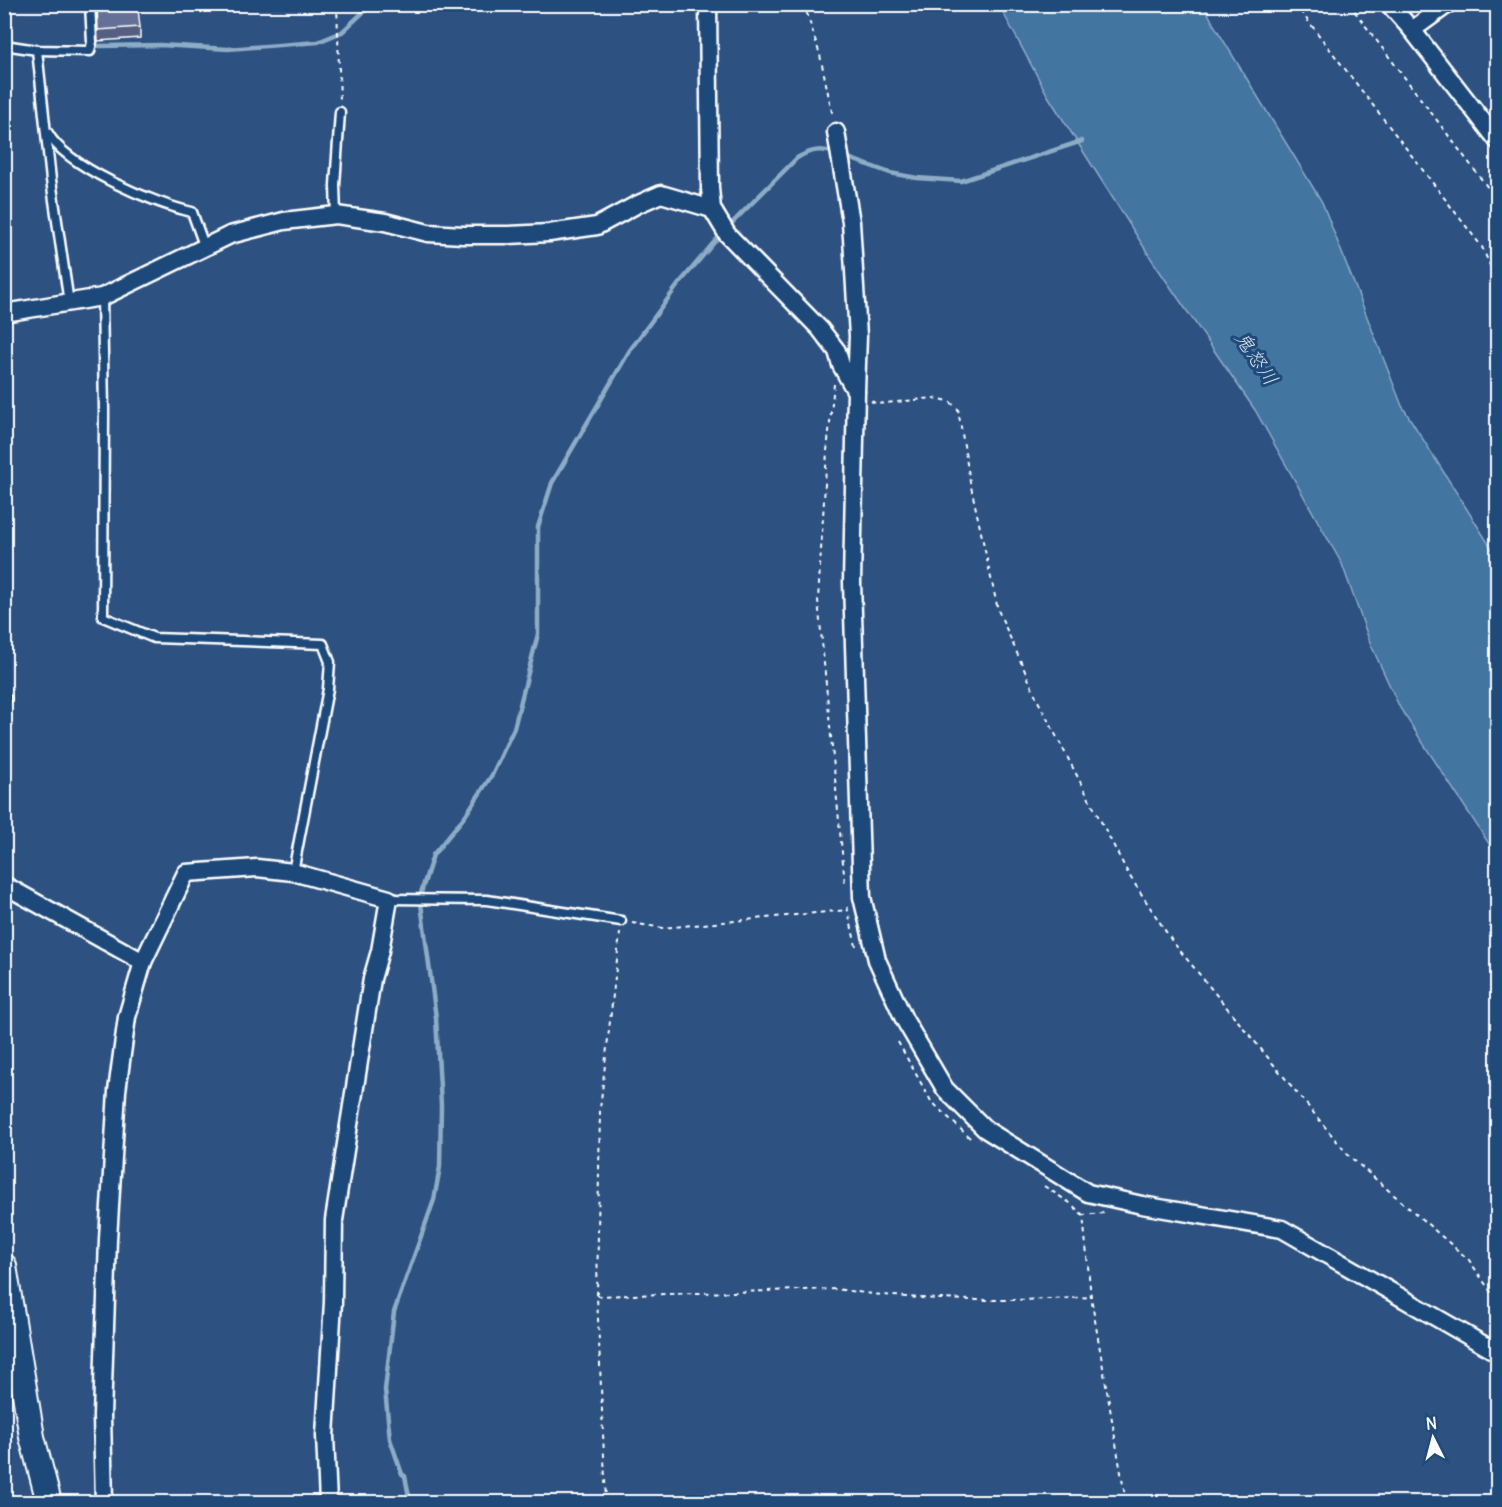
<svg xmlns="http://www.w3.org/2000/svg" width="1502" height="1507" font-family="Delius,'Klee One',sans-serif">
  <rect width="100%" height="100%" fill="#2d5180"/>
  <filter id="ink" filterUnits="userSpaceOnUse"><feTurbulence type="fractalNoise" baseFrequency=".0167" numOctaves="2"/><feDisplacementMap in="SourceGraphic" scale="12" xChannelSelector="R" yChannelSelector="G"/><feConvolveMatrix kernelMatrix="1 2 1 2 8 2 1 2 1" color-interpolation-filters="sRGB"/></filter>
  <g filter="url(#ink)">
    <path fill="#4375a0" stroke="#8eacc6" stroke-width="1.5" d="M999,5H1204L1214,25L1322,202L1402,406L1497,557V856L1400,708L1371,645L1342,564L1255,410L1154,263L1048,96Z"/>
    <g fill="none" stroke-linecap="round" stroke-linejoin="round">
      <g stroke="#8eacc6" stroke-width="4.5">
        <path d="M4,41L35,46L83,47"/>
        <path d="M99,46L160,45L228,49L318,42L342,32L372,4"/>
        <path d="M846,157L890,173L917,178L961,181L1082,141"/>
        <path d="M728,227L797,158C810,150 821,148 835,153"/>
        <path d="M410,1502L405,1476L402,1474L390,1439L385,1390L394,1312L434,1200L440,1167L441,1105L436,1018L420,896L433,855L465,816L492,775L514,728L538,634V527L552,483L630,350L678,285L722,233"/>
      </g>
      <defs>
        <g id="lane">
          <path d="M4,45L37,50L90,51L92,42L90,4"/>
          <path d="M37,50L51,180L69,303"/>
          <path d="M48,133C66,167 155,204 192,212L205,248"/>
          <path d="M336,215L335,185L340,112"/>
          <path d="M102,297L104,410L103,617L154,638L323,644L330,662L328,689L293,872"/>
          <path d="M4,706L6,698"/>
          <path d="M389,899L487,900L621,921"/>
        </g>
        <g id="street">
          <path d="M708,4L710,188L712,209L727,234L820,329L837,351L841,365L856,392L852,582L862,897L877,960L904,1019L945,1089L985,1129L1088,1193L1142,1205L1282,1229L1498,1353"/>
          <path d="M1389,4L1412,30L1448,4"/>
          <path d="M1412,30L1498,141"/>
          <path d="M836,132L851,222L858,336L856,391"/>
          <path d="M4,313L102,297L230,235L284,221L336,215L385,222L428,233L463,235H509L549,233L597,226L636,205L661,194L712,209"/>
          <path d="M4,885L143,962"/>
          <path d="M104,1502L102,1416L108,1239L117,1091L127,1017L143,962L186,873L257,868L293,872L389,899L380,951L372,979L334,1220L333,1302L325,1436L328,1502"/>
        </g>
        <path id="secondary" d="M4,1266L32,1437L49,1502"/>
      </defs>
      <use href="#lane" stroke="#fff" stroke-width="13"/>
      <use href="#street" stroke="#fff" stroke-width="21"/>
      <use href="#secondary" stroke="#fff" stroke-width="28"/>
      <g stroke="#fff" stroke-width="2" stroke-dasharray="4.5 4.5" stroke-linecap="butt">
        <path d="M337,4L340,101"/>
        <path d="M804,4L820,55L833,117"/>
        <path d="M1295,4L1482,247L1492,270L1498,277"/>
        <path d="M1349,4L1498,201"/>
        <path d="M834,384L827,451L818,600L845,884"/>
        <path d="M871,401L877,404L934,398L949,401L958,409L970,482L998,610L1039,703L1129,875L1172,941L1349,1156L1469,1260L1497,1301L1494,1312L1498,1318"/>
        <path d="M847,907L856,946"/>
        <path d="M632,923L663,928L847,910"/>
        <path d="M898,1042L931,1101L971,1139"/>
        <path d="M1044,1186L1070,1203L1083,1215"/>
        <path d="M1104,1213L1083,1215L1091,1297L1126,1502"/>
        <path d="M597,1296L836,1289C920,1302 1006,1302 1091,1297"/>
        <path d="M606,1502L597,1296L600,1109L620,933"/>
      </g>
      <use href="#lane" stroke="#1f4a7a" stroke-width="8"/>
      <use href="#street" stroke="#1f4a7a" stroke-width="16"/>
      <use href="#secondary" stroke="#1f4a7a" stroke-width="24"/>
    </g>
    <path fill="#575f82" stroke="#fff" stroke-width="1.5" d="M96,4H111V10L140,27V38L98,41Z"/>
    <path fill="#656f97" stroke="#fff" stroke-width="1.5" d="M97,4H111V10L138,9L140,27L98,30Z"/>
  </g>
  <g text-anchor="middle" dominant-baseline="central" stroke-width="6" stroke-linejoin="round" paint-order="stroke">
    <g font-size="20" font-style="italic" fill="#d0dce7" stroke="#1f4a7a">
      <text transform="translate(1257 358) rotate(56)">鬼怒川</text>
    </g>
  </g>
  <rect width="1502" height="1507" fill="none" stroke="#1f4a7a" stroke-width="24"/>
  <rect x="12" y="12" width="1478" height="1483" fill="none" stroke="#fff" stroke-width="2" filter="url(#ink)"/>
  <g transform="translate(1433 1438) rotate(354)" stroke="#1f4a7a" stroke-width="4.5" paint-order="stroke">
  <path d="M0-4.5L10 22L0 15L-10 22Z" fill="#ffffff"/>
  <text y="-9" font-size="16" font-weight="bold" text-anchor="middle" fill="#ffffff">N</text>
  </g>
</svg>
